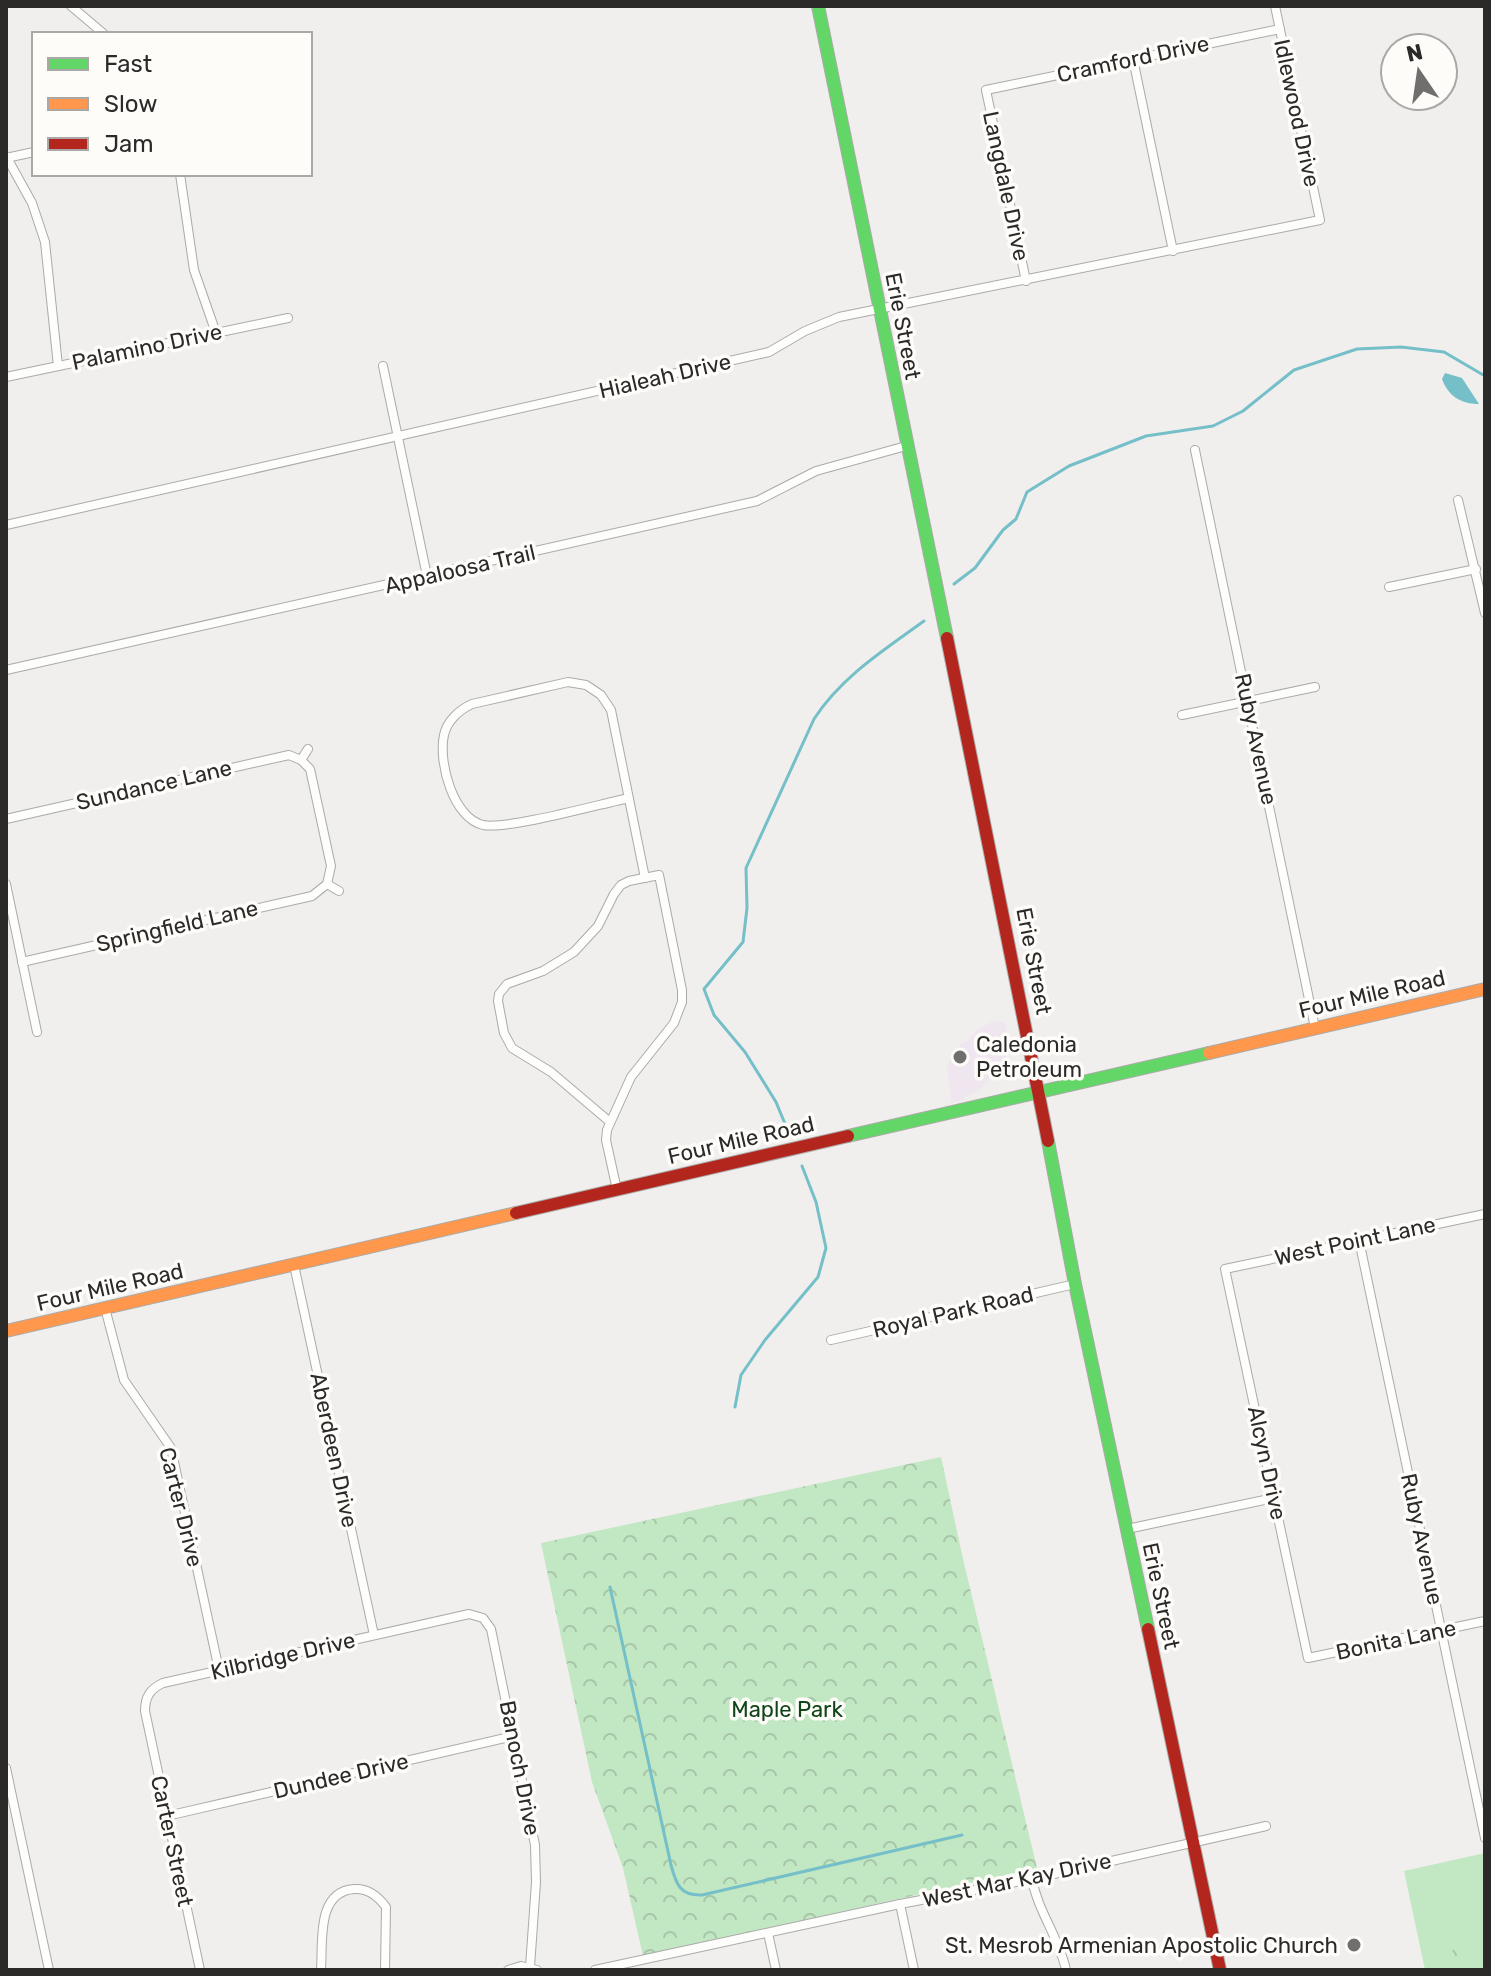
<svg xmlns="http://www.w3.org/2000/svg" width="1491" height="1976" font-family="Rubik,sans-serif">
  <defs>
    <pattern id="park-crowns" width="20" height="18" patternUnits="userSpaceOnUse" patternTransform="scale(2)"><rect width="20" height="18" fill="#c2e7c3"/><path d="M2 6a3 3 0 1 1 6 0M12 15a3 3 0 1 1 6 0" fill="none" stroke="#a7c6a8"/></pattern>
  </defs>
  <rect width="100%" height="100%" fill="#f0efed"/>
  <path fill="#f0e6ef" d="M994,1021L1005,1023L1011,1050L996,1073L977,1092L965,1096L964,1100L951,1103L947,1065L961,1043L967,1041L978,1029Z"/>
  <path fill="#c2e7c3" d="M1485,1853V1970H1425L1404,1871Z"/>
  <g fill="url(#park-crowns)">
    <path d="M941,1457L963,1559L1037,1868L643,1956L623,1868L592,1782L541,1543Z"/>
    <path d="M1469,1939L1474,1963L1456,1967L1451,1943Z"/>
  </g>
  <path fill="#75bfc9" d="M1445,373L1462,378L1479,404C1461,404 1448,396 1442,379Z"/>
  <g fill="none" stroke-linecap="round" stroke-linejoin="round">
    <g stroke="#75bfc9" stroke-width="3">
      <path d="M954,584L975,568L1003,530L1016,519L1027,492L1069,466L1146,436L1213,426L1243,411L1294,370L1357,349L1401,347L1444,352L1485,376"/>
      <path d="M788,1131L776,1102L745,1052L714,1015L704,989L743,942L747,908L746,868L814,719C841,677 884,650 924,621"/>
      <path d="M735,1407L741,1375L765,1340L818,1277L826,1248L816,1202L802,1166"/>
      <path d="M610,1587L671,1865C676,1884 680,1896 702,1895L962,1835"/>
    </g>
    <defs>
      <g id="street">
        <path d="M71,6L104,34"/>
        <path d="M1133,59L1173,251"/>
        <path d="M6,156L32,203L45,242L58,366"/>
        <path d="M6,158L34,152"/>
        <path d="M180,174L194,270L216,333"/>
        <path d="M1026,281L986,90L1280,29"/>
        <path d="M383,366L427,576"/>
        <path d="M6,377L288,318"/>
        <path d="M1195,450L1315,1028"/>
        <path d="M1458,500L1485,613"/>
        <path d="M6,525L769,352L805,331L839,317L1320,220L1275,6"/>
        <path d="M1389,587L1476,569"/>
        <path d="M6,670L757,501L816,471L906,446"/>
        <path d="M1182,715L1315,687"/>
        <path d="M301,760L308,749"/>
        <path d="M629,798C600,804 507,830 483,825C453,818 438,762 444,735C447,721 459,710 472,704L568,682L586,685L601,695L611,710L645,878"/>
        <path d="M6,819L289,755L301,760L310,769L331,866L327,884L312,896L22,962"/>
        <path d="M6,884L37,1032"/>
        <path d="M327,884L339,891"/>
        <path d="M610,1122L551,1072L512,1048L504,1033L498,1001L499,994L507,984L543,971L574,952L598,926L614,894L621,885L629,881L659,875L682,990V1002L674,1023L631,1077L607,1130L606,1140L617,1190"/>
        <path d="M1485,1214L1225,1269L1308,1658L1485,1621"/>
        <path d="M1359,1240L1485,1838"/>
        <path d="M294,1265L374,1635"/>
        <path d="M105,1308L124,1380L171,1448L219,1670"/>
        <path d="M831,1340L1075,1284"/>
        <path d="M1127,1529L1274,1498"/>
        <path d="M6,1768L49,1970"/>
        <path d="M167,1816L514,1736"/>
        <path d="M1032,1879C1038,1912 1059,1937 1066,1970"/>
        <path d="M900,1904L914,1970"/>
        <path d="M768,1933L776,1970"/>
        <path d="M200,1970L145,1711C145,1697 150,1689 163,1683L469,1614L483,1618L491,1629L535,1845L536,1882L530,1967"/>
        <path d="M321,1970C323,1942 316,1892 354,1889C368,1888 378,1896 386,1907L385,1970"/>
        <path d="M508,1970L521,1966L537,1970"/>
        <path d="M595,1970L900,1904L1032,1879L1266,1826"/>
      </g>
      <g id="fast">
        <path d="M818,6L947,638"/>
        <path d="M848,1136L1209,1053"/>
        <path d="M1048,1141L1075,1284L1148,1629"/>
      </g>
      <g id="slow">
        <path d="M1209,1053L1485,989"/>
        <path d="M6,1331L516,1213"/>
      </g>
      <g id="jam">
        <path d="M947,638L1048,1141"/>
        <path d="M516,1213L848,1136"/>
        <path d="M1148,1629L1220,1970"/>
      </g>
    </defs>
    <use href="#street" stroke="#abaaa8" stroke-width="10"/>
    <use href="#fast" stroke="#abaaa8" stroke-width="14"/>
    <use href="#slow" stroke="#abaaa8" stroke-width="14"/>
    <use href="#jam" stroke="#abaaa8" stroke-width="14"/>
    <use href="#street" stroke="#fdfdfc" stroke-width="8"/>
    <use href="#fast" stroke="#63d668" stroke-width="12"/>
    <use href="#slow" stroke="#ff974d" stroke-width="12"/>
    <use href="#jam" stroke="#b3261e" stroke-width="12"/>
  </g>
  <g fill="#706f6e" stroke="#fefcf9" stroke-width="3">
    <circle cx="960" cy="1057" r="8"/>
    <circle cx="1354" cy="1945" r="8"/>
  </g>
  <g text-anchor="middle" dominant-baseline="central" stroke-width="7" stroke-linejoin="round" paint-order="stroke">
    <g font-size="22" fill="#2b2a29" stroke="#fefcf9">
      <text transform="translate(1133 59) rotate(-12)">Cramford Drive</text>
      <text transform="translate(1297 113) rotate(78)">Idlewood Drive</text>
      <text transform="translate(1006 186) rotate(78)">Langdale Drive</text>
      <text transform="translate(903 326) rotate(79)">Erie Street</text>
      <text transform="translate(147 347) rotate(-12)">Palamino Drive</text>
      <text transform="translate(665 376) rotate(-13)">Hialeah Drive</text>
      <text transform="translate(460 569) rotate(-13)">Appaloosa Trail</text>
      <text transform="translate(1256 739) rotate(78)">Ruby Avenue</text>
      <text transform="translate(154 785) rotate(-13)">Sundance Lane</text>
      <text transform="translate(177 926) rotate(-13)">Springfield Lane</text>
      <text transform="translate(1034 961) rotate(79)">Erie Street</text>
      <text transform="translate(1372 994) rotate(-13)">Four Mile Road</text>
      <text transform="translate(741 1140) rotate(-13)">Four Mile Road</text>
      <text transform="translate(1355 1241) rotate(-12)">West Point Lane</text>
      <text transform="translate(110 1287) rotate(-13)">Four Mile Road</text>
      <text transform="translate(953 1312) rotate(-13)">Royal Park Road</text>
      <text transform="translate(334 1450) rotate(78)">Aberdeen Drive</text>
      <text transform="translate(1267 1463) rotate(78)">Alcyn Drive</text>
      <text transform="translate(181 1507) rotate(76)">Carter Drive</text>
      <text transform="translate(1422 1539) rotate(78)">Ruby Avenue</text>
      <text transform="translate(1161 1596) rotate(78)">Erie Street</text>
      <text transform="translate(1396 1640) rotate(-12)">Bonita Lane</text>
      <text transform="translate(283 1656) rotate(-13)">Kilbridge Drive</text>
      <text transform="translate(520 1768) rotate(79)">Banoch Drive</text>
      <text transform="translate(341 1776) rotate(-13)">Dundee Drive</text>
      <text transform="translate(172 1841) rotate(78)">Carter Street</text>
      <text transform="translate(1017 1880) rotate(-12)">West Mar Kay Drive</text>
    </g>
    <g font-size="22" fill="#2b2a29" stroke="#fefcf9" text-anchor="start">
      <text x="976" y="1044">Caledonia<tspan x="976" dy="25">Petroleum</tspan></text>
      <text x="1338" y="1945" text-anchor="end">St. Mesrob Armenian Apostolic Church</text>
    </g>
    <g font-size="22" fill="#104519" stroke="#fefcf9">
      <text x="787" y="1709">Maple Park</text>
    </g>
  </g>
  <rect width="1491" height="1976" fill="none" stroke="#2b2a29" stroke-width="16"/>
  <rect x="32" y="32" width="280" height="144" fill="#fefcf9" stroke="#aaa8a6" stroke-width="2"/>
  <rect x="48" y="58" width="40" height="12" fill="#63d668" stroke="#aaa8a6" stroke-width="2"/>
  <text x="104" y="72" font-size="24" fill="#2b2a29">Fast</text>
  <rect x="48" y="98" width="40" height="12" fill="#ff974d" stroke="#aaa8a6" stroke-width="2"/>
  <text x="104" y="112" font-size="24" fill="#2b2a29">Slow</text>
  <rect x="48" y="138" width="40" height="12" fill="#b3261e" stroke="#aaa8a6" stroke-width="2"/>
  <text x="104" y="152" font-size="24" fill="#2b2a29">Jam</text>
  <g transform="translate(1419 72) rotate(347)"><circle r="38" fill="#fefcf9" stroke="#aaa8a6" stroke-width="2"/>
  <path d="M0-6L14 30L0 20L-14 30Z" fill="#706f6e"/>
  <text y="-12" font-size="22" font-weight="bold" text-anchor="middle" fill="#2b2a29">N</text>
  </g>
</svg>
